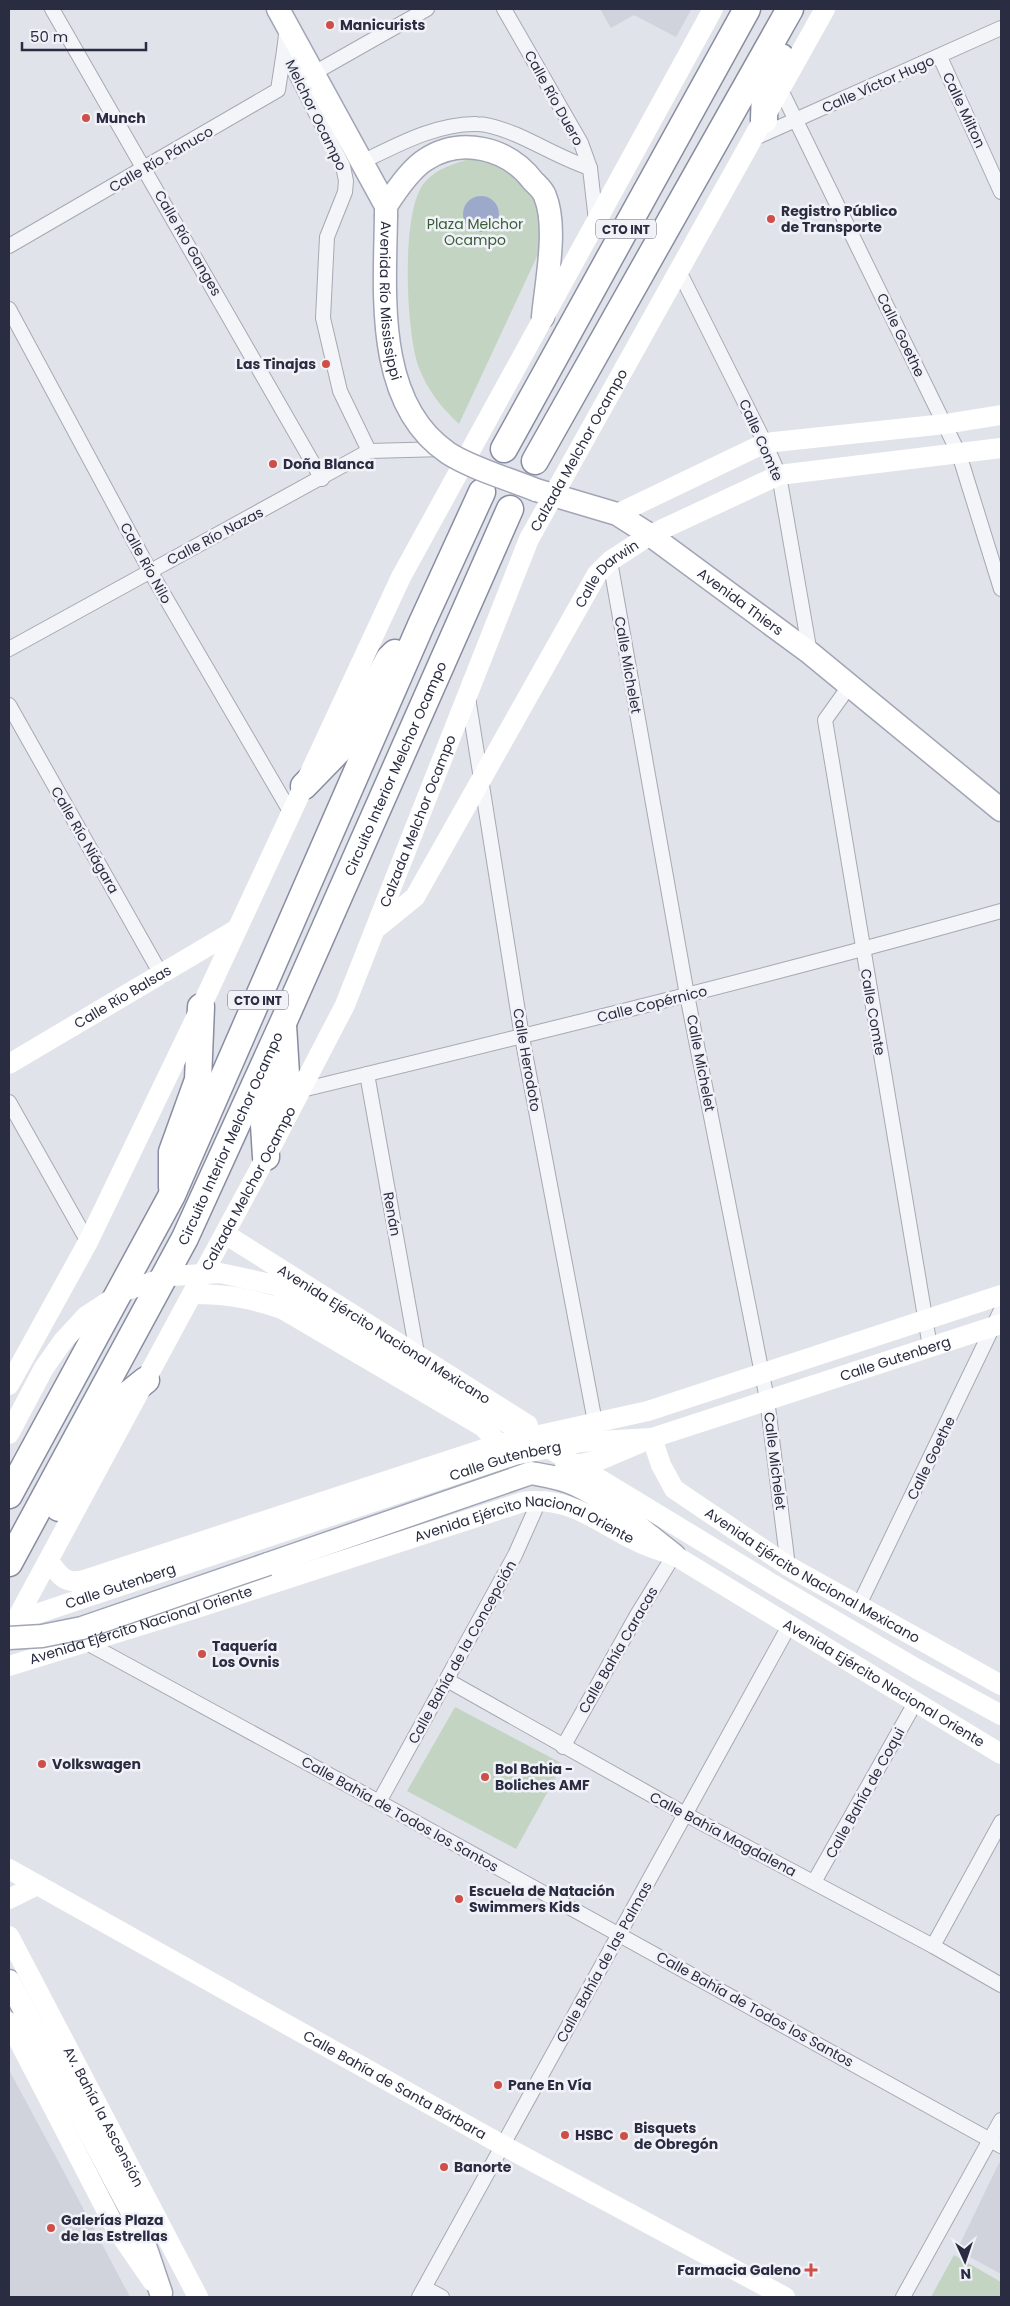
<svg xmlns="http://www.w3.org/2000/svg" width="1010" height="2306" font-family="Poppins,sans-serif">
  <rect width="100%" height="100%" fill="#e1e3ea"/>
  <g fill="#d0d2dc">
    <path d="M600,9H690L691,10L676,37L634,15L611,28Z"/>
    <path d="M9,2070L57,2159L130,2297H9Z"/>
    <path d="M999,2163L1001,2164V2274L957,2250Z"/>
  </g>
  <g fill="#c3d4c3">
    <path d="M472,158L501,163L532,192L541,216L540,250L459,424C441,407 428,391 419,368C406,335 400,209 425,182C437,168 454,164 472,158Z"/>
    <path d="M455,1707L563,1764L516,1849L407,1791Z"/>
    <path d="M954,2255L1001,2282V2297H931Z"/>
  </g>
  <circle fill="#9da9ca" cx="481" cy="214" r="18"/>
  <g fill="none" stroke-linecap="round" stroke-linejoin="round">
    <defs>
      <g id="street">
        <path d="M52,9L322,479"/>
        <path d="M504,9L581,143L590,168L596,221"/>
        <path d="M287,26L284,51L343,166L346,181L345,192L327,237L323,318L340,391L369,451"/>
        <path d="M940,57L1001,192"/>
        <path d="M314,73L427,9"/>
        <path d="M781,90L959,454L1001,589"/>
        <path d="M755,138L1001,28"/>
        <path d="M362,162C397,145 437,123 477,124C490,124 505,130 517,135C542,146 565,160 590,168"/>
        <path d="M9,246L278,90L284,51"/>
        <path d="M679,271L765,443L779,475L810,653"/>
        <path d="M9,309L150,571L291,813"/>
        <path d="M610,561L687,995L767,1399L788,1566"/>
        <path d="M9,649L369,451L445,449"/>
        <path d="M850,685L825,720L930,1347"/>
        <path d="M468,697L522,1037L595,1422"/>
        <path d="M9,705L162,976"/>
        <path d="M367,1074L417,1353"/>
        <path d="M302,1090C536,1033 770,976 1001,911"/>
        <path d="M9,1102L88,1242"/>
        <path d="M859,1605L1001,1310"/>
        <path d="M87,1643L379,1802L1001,2146"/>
        <path d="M447,1680L685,1814L933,1946L1001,1985"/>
        <path d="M563,1747L637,1615L674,1555"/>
        <path d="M379,1802L515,1555L540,1499"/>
        <path d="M814,1882L915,1703"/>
        <path d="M933,1946L1001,1822"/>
        <path d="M425,2288L442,2297"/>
        <path d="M419,2297L789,1626"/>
        <path d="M903,2297L1001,2120"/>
      </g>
      <g id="primary">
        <path d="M278,9L386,206V215"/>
        <path d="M386,206C395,192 411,169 425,160C461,136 508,148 533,181C537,185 543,190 545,196C558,227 546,283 543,317"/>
        <path id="s10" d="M536,490L617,514L650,535L810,653L1001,810"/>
        <path d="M268,1564L531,1473C547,1476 562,1478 576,1485C609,1500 645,1533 674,1555"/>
        <path d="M9,1981L137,2222L161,2293"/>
      </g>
      <g id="highway">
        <path d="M764,120L765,88L781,57"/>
        <path d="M504,449L747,9"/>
        <path d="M535,461L790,9"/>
        <path d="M304,786L339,750L389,659L395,653"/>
        <path d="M266,1157L264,1125L286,1074L283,1025"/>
        <path d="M172,1187V1152L198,1080L201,1007"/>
        <path d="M9,1495L172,1195L421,625L482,492"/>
        <path d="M59,1508L121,1400L146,1380"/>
        <path id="s11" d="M9,1563L185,1238L283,1023L510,509"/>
      </g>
    </defs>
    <use href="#street" stroke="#a6a9b4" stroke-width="16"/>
    <use href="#primary" stroke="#a1a5b6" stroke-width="25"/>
    <use href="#highway" stroke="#898da1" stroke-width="29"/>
    <use href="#street" stroke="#f4f5f8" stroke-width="14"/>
    <g stroke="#fff" stroke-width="20">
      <path d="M617,514L765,443L945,424L1001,415"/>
      <path id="s1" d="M378,927L415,897L597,574L610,561L650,535L779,475L1001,448"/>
      <path id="s2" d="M9,1064L237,929"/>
      <path id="s3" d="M225,1234L528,1425"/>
      <path d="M193,1294C226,1294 250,1298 282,1309L483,1427L499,1444"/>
      <path d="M9,1385L88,1242L201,1007L401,577L713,9"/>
      <path id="s4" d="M652,1438L661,1465L674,1489L788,1566L1001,1685"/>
      <path d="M565,1467L600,1460L640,1443"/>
      <path d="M49,1561C59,1575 65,1585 84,1580L499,1444L648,1411L1001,1295"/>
      <path d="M764,1579L917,1669L1001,1715"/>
      <path id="s5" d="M15,1621L514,1455L582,1442L652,1438L1001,1324"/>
      <path id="s6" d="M9,1633L266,1157L345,1005L529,539L825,9"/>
      <path id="s7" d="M9,1666L194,1609L523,1502C570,1496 595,1521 634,1540C647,1547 660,1551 674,1555L1001,1754"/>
      <path id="s8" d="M9,1869L504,2146L785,2297"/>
      <path d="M9,1899L37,1885"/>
      <path id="s9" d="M9,1936L198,2297"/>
      <path d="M9,2022L115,2227L153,2282"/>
    </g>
    <use href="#primary" stroke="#fff" stroke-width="22"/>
    <use href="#highway" stroke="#fff" stroke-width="26"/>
    <defs>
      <g id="primary-bridge">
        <path id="s12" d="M386,215C385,292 374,403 448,453C471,468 509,479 536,490"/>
        <path d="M9,1638L42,1636L82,1628L268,1564"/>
      </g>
    </defs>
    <use href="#primary-bridge" stroke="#a1a5b6" stroke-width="25" stroke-linecap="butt"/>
    <path stroke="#fff" stroke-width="20" d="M9,1434L44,1368L63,1341L86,1316L124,1291L171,1276L220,1273L275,1285L338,1320L764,1579"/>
    <use href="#primary-bridge" stroke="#fff" stroke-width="22"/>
  </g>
  <g fill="#ce4f48" stroke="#f1f2f7" stroke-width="2">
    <circle cx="330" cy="25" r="5"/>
    <circle cx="86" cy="118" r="5"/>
    <circle cx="771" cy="219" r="5"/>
    <circle cx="326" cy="364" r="5"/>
    <circle cx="273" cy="464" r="5"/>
    <circle cx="202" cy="1654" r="5"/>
    <circle cx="42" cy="1764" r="5"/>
    <circle cx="485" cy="1777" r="5"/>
    <circle cx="459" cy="1899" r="5"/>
    <circle cx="498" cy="2085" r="5"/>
    <circle cx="565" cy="2135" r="5"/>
    <circle cx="624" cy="2136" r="5"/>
    <circle cx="444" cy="2167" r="5"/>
    <circle cx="51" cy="2228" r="5"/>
    <path d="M808.5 2262.5h5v5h5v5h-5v5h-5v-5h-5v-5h5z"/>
  </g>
  <g text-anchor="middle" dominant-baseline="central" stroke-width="5" stroke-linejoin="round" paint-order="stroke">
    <g fill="#f1f2f7" stroke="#666878" stroke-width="1">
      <rect x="596" y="219.5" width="60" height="19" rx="4"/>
      <rect x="228" y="990.5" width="60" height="19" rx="4"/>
    </g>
    <g font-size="12" font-weight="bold" fill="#2a2d42">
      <text x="626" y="229">CTO INT</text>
      <text x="258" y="1000">CTO INT</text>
    </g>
    <g font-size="14" font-weight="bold" fill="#2a2d42" stroke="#f1f2f7" text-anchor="start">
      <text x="340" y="25">Manicurists</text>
      <text x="96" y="118">Munch</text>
      <text x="781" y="211">Registro Público<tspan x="781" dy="16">de Transporte</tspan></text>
      <text x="316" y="364" text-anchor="end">Las Tinajas</text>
      <text x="283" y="464">Doña Blanca</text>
      <text x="212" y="1646">Taquería<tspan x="212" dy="16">Los Ovnis</tspan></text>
      <text x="52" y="1764">Volkswagen</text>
      <text x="495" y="1769">Bol Bahia -<tspan x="495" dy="16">Boliches AMF</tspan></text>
      <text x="469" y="1891">Escuela de Natación<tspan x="469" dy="16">Swimmers Kids</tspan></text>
      <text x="508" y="2085">Pane En Vía</text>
      <text x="634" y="2128">Bisquets<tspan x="634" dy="16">de Obregón</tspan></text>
      <text x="575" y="2135">HSBC</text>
      <text x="454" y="2167">Banorte</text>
      <text x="61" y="2220">Galerías Plaza<tspan x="61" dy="16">de las Estrellas</tspan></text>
      <text x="801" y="2270" text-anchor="end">Farmacia Galeno</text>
    </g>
    <g font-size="14" fill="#2a2d42" stroke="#f1f2f7">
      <text transform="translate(878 84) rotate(-24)">Calle Víctor Hugo</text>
      <text transform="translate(554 98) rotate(61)">Calle Río Duero</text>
      <text transform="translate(964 110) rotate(65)">Calle Milton</text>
      <text transform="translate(316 115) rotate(64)">Melchor Ocampo</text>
      <text transform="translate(161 159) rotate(-30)">Calle Río Pánuco</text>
      <text transform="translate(188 243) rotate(60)">Calle Río Ganges</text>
      <text stroke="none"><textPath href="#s12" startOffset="86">Avenida Río Mississippi</textPath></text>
      <text transform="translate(901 335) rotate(64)">Calle Goethe</text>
      <text transform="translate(761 440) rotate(66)">Calle Comte</text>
      <text stroke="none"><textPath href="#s6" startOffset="1315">Calzada Melchor Ocampo</textPath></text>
      <text transform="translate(215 536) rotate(-28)">Calle Río Nazas</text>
      <text transform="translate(146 563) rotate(61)">Calle Río Nilo</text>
      <text stroke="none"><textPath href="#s1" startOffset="425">Calle Darwin</textPath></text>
      <text stroke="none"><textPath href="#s10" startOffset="236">Avenida Thiers</textPath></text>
      <text transform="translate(628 665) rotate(80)">Calle Michelet</text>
      <text stroke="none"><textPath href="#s11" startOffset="884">Circuito Interior Melchor Ocampo</textPath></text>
      <text stroke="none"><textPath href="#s6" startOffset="910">Calzada Melchor Ocampo</textPath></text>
      <text transform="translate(85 840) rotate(60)">Calle Río Niágara</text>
      <text stroke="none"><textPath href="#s2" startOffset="132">Calle Río Balsas</textPath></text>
      <text transform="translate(652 1004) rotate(-14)">Calle Copérnico</text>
      <text transform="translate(873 1012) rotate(80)">Calle Comte</text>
      <text transform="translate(527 1060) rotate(80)">Calle Herodoto</text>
      <text transform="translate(701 1063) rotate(79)">Calle Michelet</text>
      <text stroke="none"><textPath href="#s11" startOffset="479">Circuito Interior Melchor Ocampo</textPath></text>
      <text stroke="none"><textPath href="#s6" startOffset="505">Calzada Melchor Ocampo</textPath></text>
      <text transform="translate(392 1214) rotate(80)">Renán</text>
      <text stroke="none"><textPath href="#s3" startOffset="188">Avenida Ejército Nacional Mexicano</textPath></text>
      <text stroke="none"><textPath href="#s5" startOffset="921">Calle Gutenberg</textPath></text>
      <text transform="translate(931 1458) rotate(-64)">Calle Goethe</text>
      <text transform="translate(775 1461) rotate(83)">Calle Michelet</text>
      <text stroke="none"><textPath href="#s5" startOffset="516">Calle Gutenberg</textPath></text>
      <text stroke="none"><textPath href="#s7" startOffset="542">Avenida Ejército Nacional Oriente</textPath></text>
      <text stroke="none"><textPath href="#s4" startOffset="219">Avenida Ejército Nacional Mexicano</textPath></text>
      <text stroke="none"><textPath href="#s5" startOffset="111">Calle Gutenberg</textPath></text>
      <text stroke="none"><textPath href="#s7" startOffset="138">Avenida Ejército Nacional Oriente</textPath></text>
      <text transform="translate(618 1650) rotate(-60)">Calle Bahía Caracas</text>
      <text transform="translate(462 1652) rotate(-61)">Calle Bahía de la Concepción</text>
      <text stroke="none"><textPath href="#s7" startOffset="948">Avenida Ejército Nacional Oriente</textPath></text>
      <text transform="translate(865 1793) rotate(-61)">Calle Bahía de Coqui</text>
      <text transform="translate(400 1814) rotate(29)">Calle Bahía de Todos los Santos</text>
      <text transform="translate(723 1834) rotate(28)">Calle Bahía Magdalena</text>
      <text transform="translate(604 1962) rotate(-61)">Calle Bahía de las Palmas</text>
      <text transform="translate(755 2009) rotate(29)">Calle Bahía de Todos los Santos</text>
      <text stroke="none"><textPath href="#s8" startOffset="442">Calle Bahía de Santa Bárbara</textPath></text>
      <text stroke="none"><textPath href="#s9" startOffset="204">Av. Bahía la Ascensión</textPath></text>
    </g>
    <g font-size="14" fill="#375d38" stroke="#f1f2f7">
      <text x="475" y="224">Plaza Melchor<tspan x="475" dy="16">Ocampo</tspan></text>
    </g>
  </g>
  <rect width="1010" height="2306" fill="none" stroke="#2a2d42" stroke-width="20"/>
  <g transform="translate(965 2261) rotate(177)" stroke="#f1f2f7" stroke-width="4" paint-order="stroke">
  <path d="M0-4L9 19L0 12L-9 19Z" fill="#2a2d42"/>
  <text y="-8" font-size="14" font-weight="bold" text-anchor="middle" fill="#2a2d42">N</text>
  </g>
  <path d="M22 42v8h124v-8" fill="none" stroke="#2a2d42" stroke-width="2.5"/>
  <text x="30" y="42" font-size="15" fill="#2a2d42" stroke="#f1f2f7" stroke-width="4" paint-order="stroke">50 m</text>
</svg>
